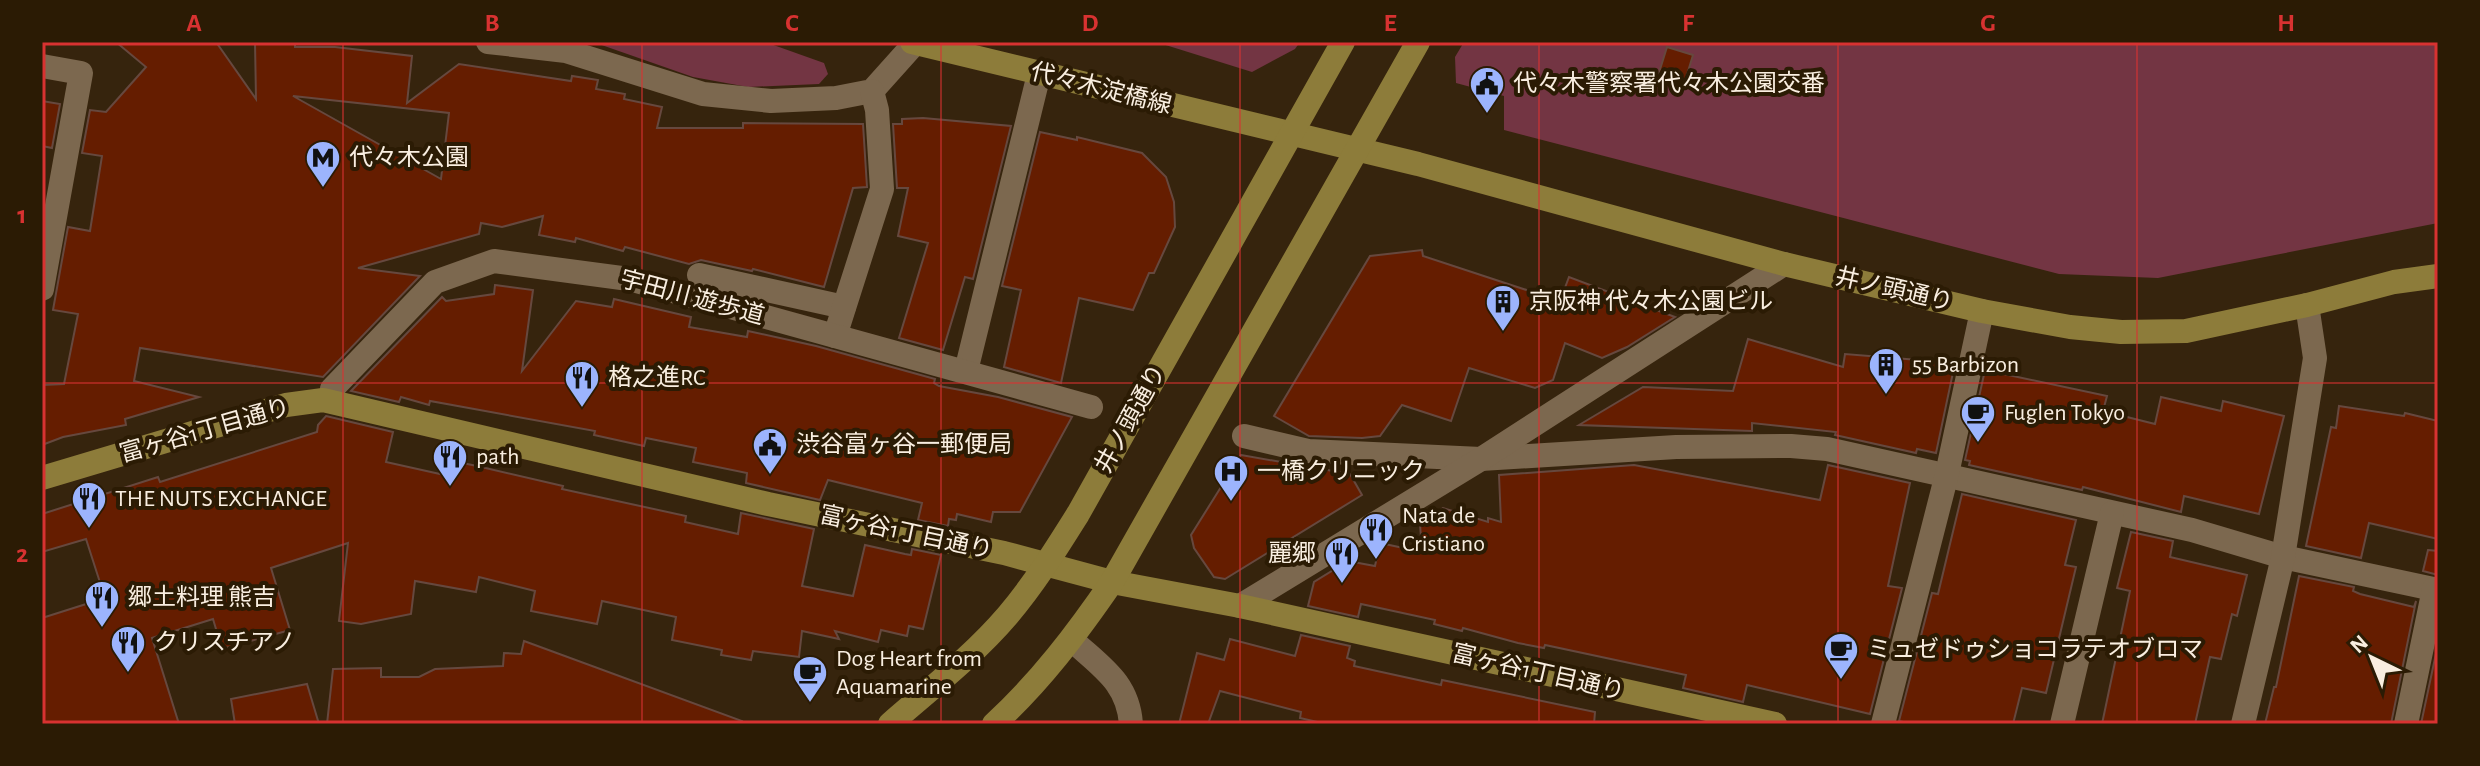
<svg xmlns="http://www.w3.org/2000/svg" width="2480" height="766" font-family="'Alegreya Sans','Noto Sans JP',sans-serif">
  <rect width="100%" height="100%" fill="#36240d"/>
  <g fill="#733543">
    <path d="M593,42H765L824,63L828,74L819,84L748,87L693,77Z"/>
    <path d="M1156,42H1300L1295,49L1252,72Z"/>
    <path d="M1464,42H2438V223L2158,278L2059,274L1504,130V96L1456,83L1455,57Z"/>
  </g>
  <g fill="#651d00" stroke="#66483e" stroke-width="2" fill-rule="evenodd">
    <path d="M116,42H216L256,99L255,42H295V47H335L412,56L407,103L459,64L571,81L572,76L598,80L596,89L625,94L624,99L662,107L657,128H743V123L863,124L867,187L853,188L824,287L753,269L752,271L701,260L689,264L625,247L623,251L576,238L575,242L539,235L543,216L502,227L481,223L479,234L358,268L420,276L323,377L140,348L134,381L199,397L125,419L126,425L63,437L42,445V385L64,384L78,314L53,310L68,227L90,231L102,156L82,153L90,110L106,112L146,67ZM293,96L449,113L441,179Z"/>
    <path d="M1667,47L1693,55L1683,88L1657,79Z"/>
    <path d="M42,101L60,104L52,148L42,146Z"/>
    <path d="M923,118L1011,126L973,279L965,277L943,350L899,338L928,243L898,236L908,188H897L893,124H902V119Z"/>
    <path d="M1040,132L1077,140V137L1142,153L1166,177L1174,202L1175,227L1154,273H1149L1133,310L1079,298L1061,383L1004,367L1021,290L1002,286Z"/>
    <path d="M1422,250L1423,256L1560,301L1569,277L1675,317L1627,347L1602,358L1565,343L1553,380L1535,388L1469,368L1451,421L1402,405L1380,436L1362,438L1309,436L1274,416L1370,256Z"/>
    <path d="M495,285L533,290L522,371L576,301L612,307L614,299L691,317L689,327L747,337L748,331L816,346L935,379L934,383L939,386L998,397L1072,417L1020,512H993L991,522L957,514L956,520L949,519L948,526L918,520L922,503L828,480L820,500L746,483L747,473L693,462L696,448L646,438L644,446L594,435L595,431L430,401L429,405L401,397L399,402L351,391L442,297L446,301L494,294Z"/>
    <path d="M1748,339L1843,367L1845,354L1955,363L1936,453L1917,449L1916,453L1835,435L1836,432L1752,423V431L1579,425L1643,387L1733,391Z"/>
    <path d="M1985,370L2107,396L2103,411L2155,424L2161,397L2221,411L2223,401L2284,416L2259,514L2184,496L2181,512L2083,487L2082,490L1969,465L1970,461L1965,460Z"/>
    <path d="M2339,406L2404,416L2405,413L2438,421V539L2369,523L2361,558L2306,546L2331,427L2336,428Z"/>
    <path d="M326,416L393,432L386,462L440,474L443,459L477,466L563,486L562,489L686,516L685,522L738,534L741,513L814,529L802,586L853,596L865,545L905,554L911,555L912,549L941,555L923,629L909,626L907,636L881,630L878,642L835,631L839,639L802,631L799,657L753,651L751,660L721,655L722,650L672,640L676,617L602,601L597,624L531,611L535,591L479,577L476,592L415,581L411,614L361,624L339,621L348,543L271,568L290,630L222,649L213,619L152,638L179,724H42V618L105,598L86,539L42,552V514L158,477L160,482L317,432L318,425Z"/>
    <path d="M1241,455L1350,474L1362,495L1225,579L1214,577L1194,548L1191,535Z"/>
    <path d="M1634,465L1820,500L1828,465L1910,483L1888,586L1902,588L1870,714L1747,685L1743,702L1683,688L1686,675L1545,645L1544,648L1518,643L1463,628L1462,631L1434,624L1435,620L1361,604L1358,617L1308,606L1314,582L1348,561L1375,566L1380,543L1422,552L1420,524L1443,508L1488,522V518L1501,522L1499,475Z"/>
    <path d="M1962,494L2076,520L2065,565L2076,567L2046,693L2022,688L2013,724H1912L1899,721L1932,593L1938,594Z"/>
    <path d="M2131,532L2173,541L2170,557L2247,575L2237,616L2232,614L2221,659L2210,657L2195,724H2102L2130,591L2117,588Z"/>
    <path d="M2428,550L2438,551V575L2423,571Z"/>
    <path d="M2299,576L2354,587L2353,591L2360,594L2414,607L2416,601L2391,724H2265L2274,687H2276Z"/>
    <path d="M1301,635L1350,646L1347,658L1355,661L1354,666L1441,685L1442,680L1595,712L1594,724H1326L1300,718L1301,712L1220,691L1208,724H1179L1197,653L1224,660L1230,639L1295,656Z"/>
    <path d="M524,641L742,721L741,724H327L333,669L381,668V677H419L435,669L503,666L504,653L521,654Z"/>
    <path d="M2438,644V724H2421Z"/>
    <path d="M307,684L319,724H235L231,699Z"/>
  </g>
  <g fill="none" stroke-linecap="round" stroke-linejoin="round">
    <g stroke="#7c684f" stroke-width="24">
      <path d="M488,42L566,51L703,94L771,101L836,98L872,91L915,43"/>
      <path d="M42,66L81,73L42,289"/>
      <path d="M699,275L844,307"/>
      <path d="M835,336L882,189L877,110L872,91"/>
      <path d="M966,371L1039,74"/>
      <path d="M332,389L435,282L494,261L629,279L1091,407"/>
      <path d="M1244,436L1308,451L1481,459L1676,447L1791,446L1827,449L2192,530L2283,557L2438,590"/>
      <path d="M1240,606L1481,459L1784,264"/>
      <path d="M1072,640C1101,667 1128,682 1131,724"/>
      <path d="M1883,724L1947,474L1982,311"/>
      <path d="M2062,724L2112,513"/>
      <path d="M2243,724L2283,557L2315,358L2307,305"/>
      <path d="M2406,724L2434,589"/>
    </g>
    <g stroke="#8d7c3a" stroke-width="24">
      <path d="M912,42L1418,164L1784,264L1982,311L2070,327L2121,332L2186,331L2307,305L2394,282L2438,276"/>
      <path d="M42,478L286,405L323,400L768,504L1004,553L1112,582L1240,606L1775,724"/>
      <path d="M890,724C930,689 973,656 1008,615C1035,583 1056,549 1078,514L1343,42"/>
      <path d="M994,724C1040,682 1077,633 1112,582L1418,42"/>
    </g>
  </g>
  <path fill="none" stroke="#d83231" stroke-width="2" stroke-opacity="0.55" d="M343,42V724M642,42V724M941,42V724M1240,42V724M1539,42V724M1838,42V724M2137,42V724M42,383H2438"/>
  <defs>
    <symbol id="civic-pin" viewBox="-11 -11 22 30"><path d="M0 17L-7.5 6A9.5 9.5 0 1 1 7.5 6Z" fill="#9cb4fd" stroke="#2b1b04"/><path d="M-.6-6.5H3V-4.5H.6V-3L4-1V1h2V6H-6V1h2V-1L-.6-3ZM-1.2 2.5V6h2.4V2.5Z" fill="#111"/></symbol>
    <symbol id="metro-pin" viewBox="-11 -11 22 30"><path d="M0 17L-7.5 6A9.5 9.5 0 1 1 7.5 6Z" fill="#9cb4fd" stroke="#2b1b04"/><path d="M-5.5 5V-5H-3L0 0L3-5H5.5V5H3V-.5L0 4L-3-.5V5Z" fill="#111"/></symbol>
    <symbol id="building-pin" viewBox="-11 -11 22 30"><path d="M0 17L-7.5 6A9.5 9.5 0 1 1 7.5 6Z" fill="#9cb4fd" stroke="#2b1b04"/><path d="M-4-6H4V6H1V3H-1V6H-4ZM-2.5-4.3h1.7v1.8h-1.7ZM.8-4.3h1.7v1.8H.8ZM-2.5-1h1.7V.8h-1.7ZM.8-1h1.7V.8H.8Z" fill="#111"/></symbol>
    <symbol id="restaurant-pin" viewBox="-11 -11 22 30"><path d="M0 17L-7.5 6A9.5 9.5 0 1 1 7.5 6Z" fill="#9cb4fd" stroke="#2b1b04"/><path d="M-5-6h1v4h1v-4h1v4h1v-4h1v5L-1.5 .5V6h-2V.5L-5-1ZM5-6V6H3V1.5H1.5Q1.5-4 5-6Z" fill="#111"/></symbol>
    <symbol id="cafe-pin" viewBox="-11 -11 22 30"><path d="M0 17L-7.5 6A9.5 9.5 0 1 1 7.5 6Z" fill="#9cb4fd" stroke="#2b1b04"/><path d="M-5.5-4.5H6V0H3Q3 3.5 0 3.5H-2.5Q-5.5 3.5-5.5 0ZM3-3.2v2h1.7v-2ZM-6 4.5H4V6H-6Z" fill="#111"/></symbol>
    <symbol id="hospital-pin" viewBox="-11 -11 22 30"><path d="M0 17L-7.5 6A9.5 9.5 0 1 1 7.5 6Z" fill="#9cb4fd" stroke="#2b1b04"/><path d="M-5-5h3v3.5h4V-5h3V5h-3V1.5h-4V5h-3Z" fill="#111"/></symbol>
  </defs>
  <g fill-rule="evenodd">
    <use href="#civic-pin" x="1467" y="64" width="40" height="54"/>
    <use href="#metro-pin" x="303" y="138" width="40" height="54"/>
    <use href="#building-pin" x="1483" y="282" width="40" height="54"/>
    <use href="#building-pin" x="1866" y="345" width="40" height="54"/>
    <use href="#restaurant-pin" x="562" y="358" width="40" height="54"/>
    <use href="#cafe-pin" x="1958" y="393" width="40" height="54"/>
    <use href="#civic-pin" x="750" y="425" width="40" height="54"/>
    <use href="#restaurant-pin" x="430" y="437" width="40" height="54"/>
    <use href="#hospital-pin" x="1211" y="452" width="40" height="54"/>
    <use href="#restaurant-pin" x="69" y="479" width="40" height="54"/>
    <use href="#restaurant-pin" x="1356" y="510" width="40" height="54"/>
    <use href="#restaurant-pin" x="1322" y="534" width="40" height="54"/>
    <use href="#restaurant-pin" x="82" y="578" width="40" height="54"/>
    <use href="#restaurant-pin" x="108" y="623" width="40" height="54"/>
    <use href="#cafe-pin" x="1821" y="630" width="40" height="54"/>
    <use href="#cafe-pin" x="790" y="653" width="40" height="54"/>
  </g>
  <g text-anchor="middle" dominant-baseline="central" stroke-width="8" stroke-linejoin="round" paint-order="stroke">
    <g font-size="24" fill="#f9eee0" stroke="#2b1b04" text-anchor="start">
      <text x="1513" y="84">代々木警察署代々木公園交番</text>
      <text x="349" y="158">代々木公園</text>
      <text x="1529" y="302">京阪神 代々木公園ビル</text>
      <text x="1912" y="365">55 Barbizon</text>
      <text x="608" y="378">格之進RC</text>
      <text x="2004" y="413">Fuglen Tokyo</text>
      <text x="796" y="445">渋谷富ヶ谷一郵便局</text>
      <text x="476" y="457">path</text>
      <text x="1257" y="472">一橋クリニック</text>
      <text x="115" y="499">THE NUTS EXCHANGE</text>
      <text x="1402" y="516">Nata de<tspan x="1402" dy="28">Cristiano</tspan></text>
      <text x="1316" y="554" text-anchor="end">麗郷</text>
      <text x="128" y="598">郷土料理 熊吉</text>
      <text x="154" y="643">クリスチアノ</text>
      <text x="1867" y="650">ミュゼドゥショコラテオブロマ</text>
      <text x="836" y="659">Dog Heart from<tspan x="836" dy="28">Aquamarine</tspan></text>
    </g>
    <g font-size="24" fill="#f9eee0" stroke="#2b1b04">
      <text transform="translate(1101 89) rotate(14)">代々木淀橋線</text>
      <text transform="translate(1894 290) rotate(13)">井ノ頭通り</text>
      <text transform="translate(692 298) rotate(15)">宇田川 遊歩道</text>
      <text transform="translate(1131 419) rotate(-61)">井ノ頭通り</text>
      <text transform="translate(205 431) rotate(-16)">富ヶ谷1丁目通り</text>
      <text transform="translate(906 533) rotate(12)">富ヶ谷1丁目通り</text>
      <text transform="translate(1538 673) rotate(13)">富ヶ谷1丁目通り</text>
    </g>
  </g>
  <rect width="2480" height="766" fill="none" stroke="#2b1b04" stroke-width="88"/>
  <g transform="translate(2372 658) rotate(317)" stroke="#2b1b04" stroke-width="6" paint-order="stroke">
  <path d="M0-6L14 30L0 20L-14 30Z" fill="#f9eee0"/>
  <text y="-12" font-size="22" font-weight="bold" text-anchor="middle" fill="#f9eee0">N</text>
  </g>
  <rect x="44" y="44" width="2392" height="678" fill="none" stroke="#d83231" stroke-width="3"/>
  <g font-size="26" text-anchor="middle" font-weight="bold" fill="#d83231">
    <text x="194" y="31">A</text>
    <text x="492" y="31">B</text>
    <text x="792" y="31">C</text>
    <text x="1090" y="31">D</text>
    <text x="1390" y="31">E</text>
    <text x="1688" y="31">F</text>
    <text x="1988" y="31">G</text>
    <text x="2286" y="31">H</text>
    <text x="22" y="223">1</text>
    <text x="22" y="562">2</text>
  </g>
</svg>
